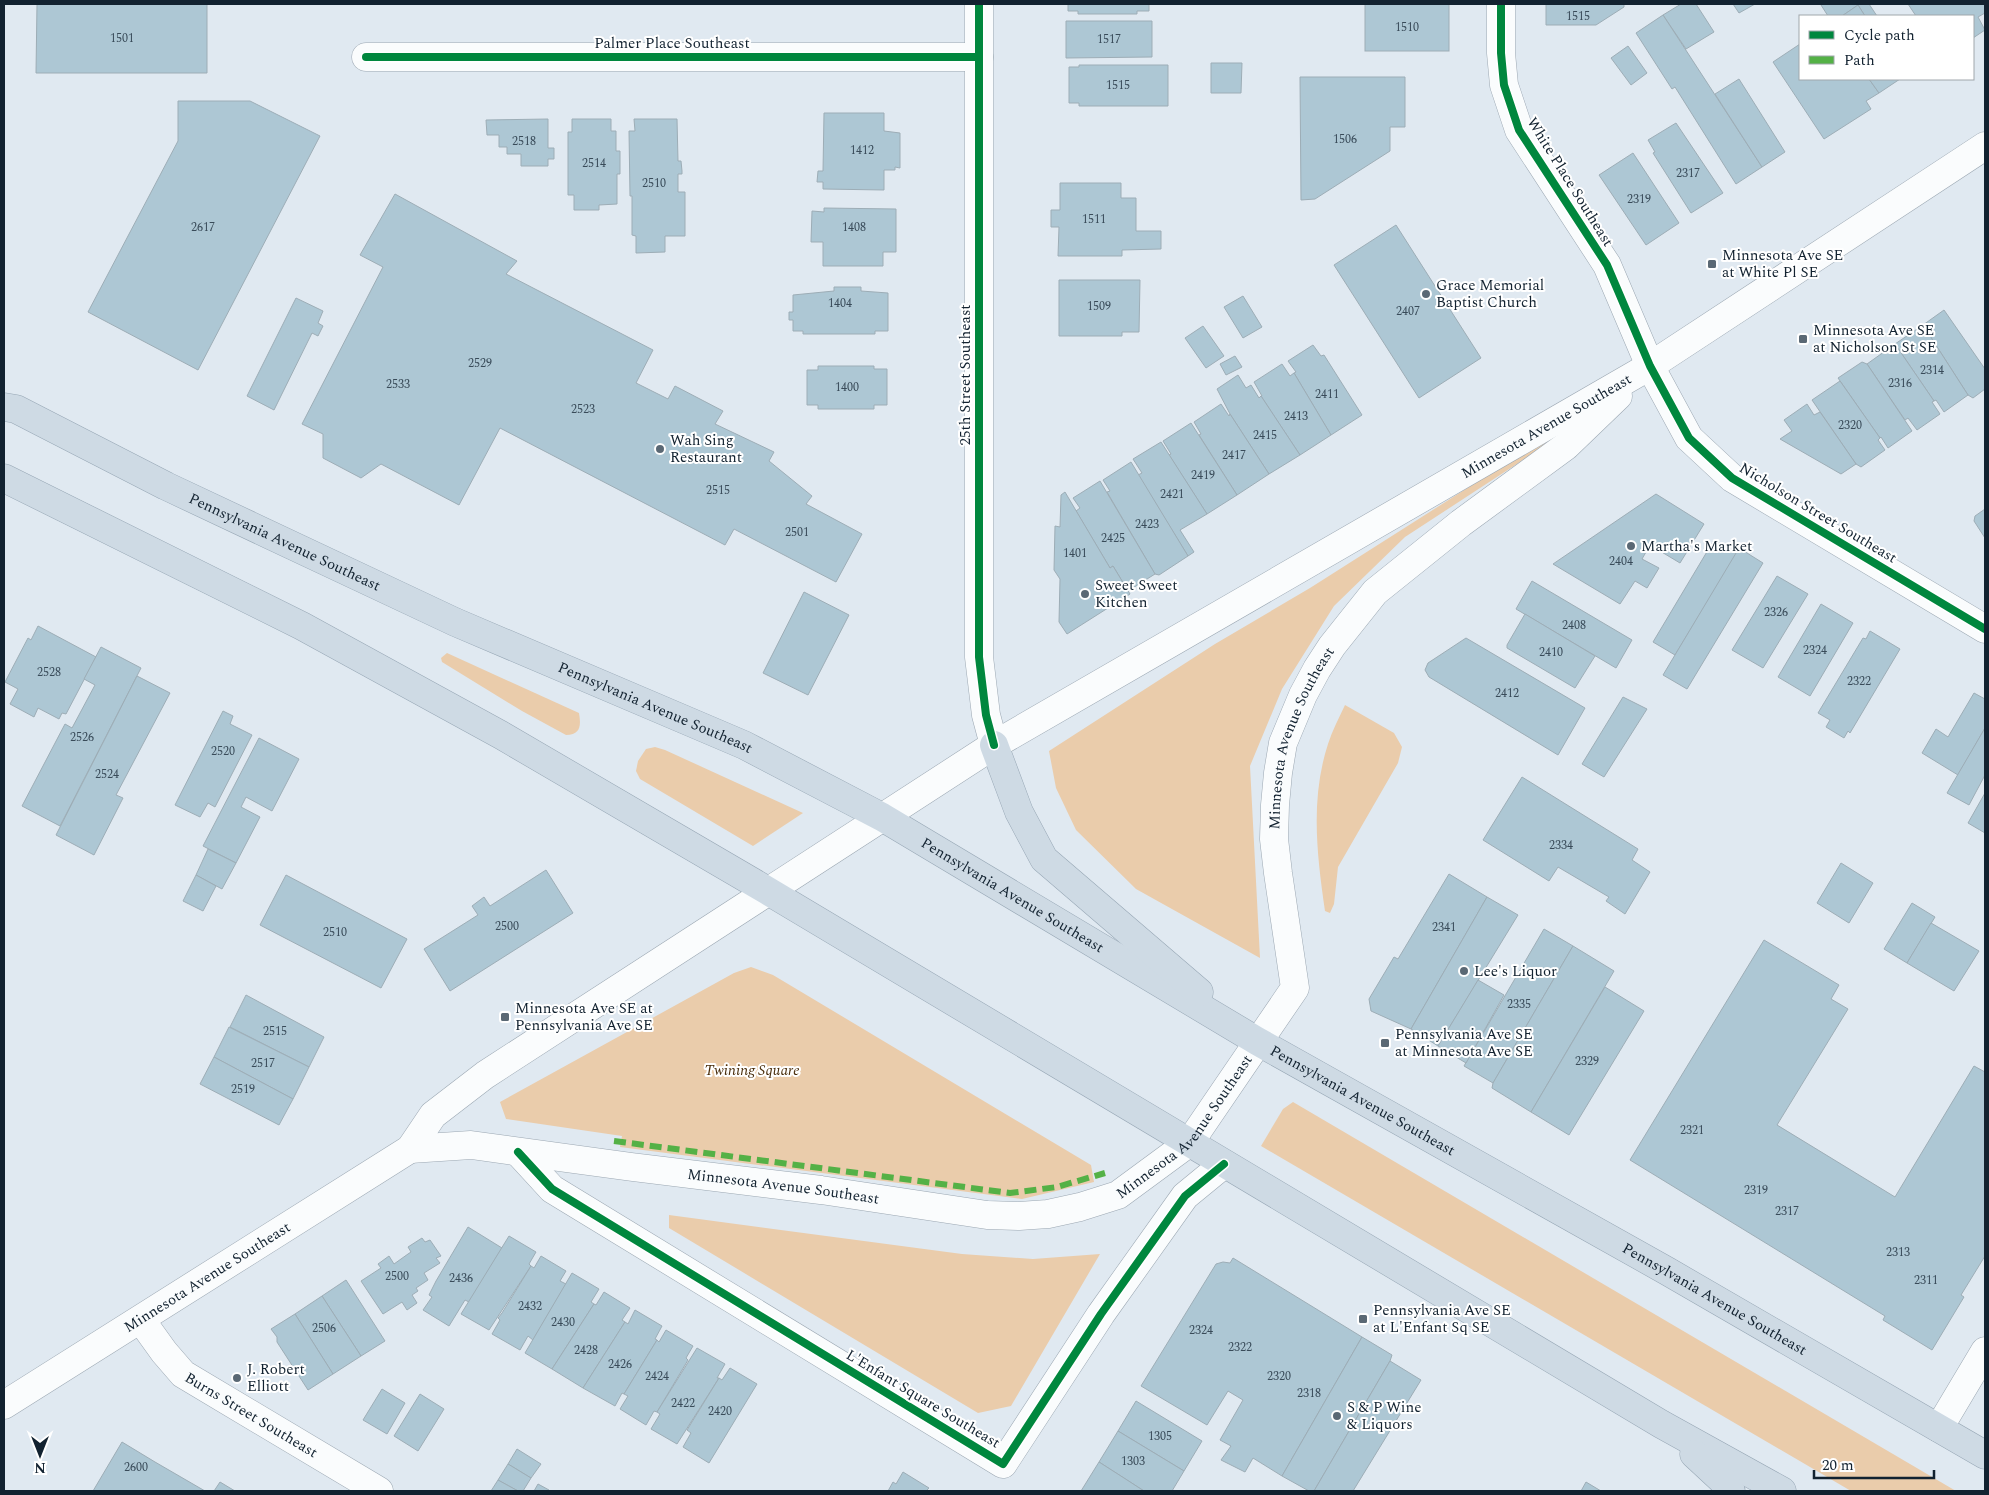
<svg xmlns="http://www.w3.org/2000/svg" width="1989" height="1495" font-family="Spectral,serif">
  <rect width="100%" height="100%" fill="#e0e9f1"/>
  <g fill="#eaccab">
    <path d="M1565,426L1569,430L1405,537L1334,606L1282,689L1250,766L1260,958L1136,889L1076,830L1056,788L1049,751L1215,644L1310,588Z"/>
    <path d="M447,653L579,713C581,725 581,735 566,735L522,711L442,662L441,658Z"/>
    <path d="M1345,705L1394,733L1402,747L1398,763L1338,867L1334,904L1330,913L1325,911C1317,855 1310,799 1328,744C1332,731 1339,718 1345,705Z"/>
    <path d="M655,747L665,750L803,813L753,846L640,779L636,771L638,761L646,749Z"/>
    <path d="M751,967L773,975L1091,1165L1094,1182L1022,1199L620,1147L622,1136L506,1119L500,1102L734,973Z"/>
    <path d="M1293,1102L1956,1491H1851L1261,1146L1283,1109Z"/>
    <path d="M669,1215L962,1254L1033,1259L1100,1254L1011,1406L978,1413L669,1228Z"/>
  </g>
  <g fill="#adc7d4" stroke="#9dadb6">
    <path d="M37,4H207V73H36Z"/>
    <path d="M1068,4H1149V11H1137V14H1078V11H1068Z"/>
    <rect x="1365" y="4" width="84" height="47"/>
    <path d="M1546,4H1624V7L1596,25H1546Z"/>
    <path d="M1681,4H1696L1714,32L1686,49L1663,15Z"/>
    <path d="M1733,4H1755L1739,13Z"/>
    <path d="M1823,4H1869L1877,16H1865L1858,5L1842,16H1828L1821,5Z"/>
    <path d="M1908,4H1985V13L1978,17L1985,30L1973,38V16H1916Z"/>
    <path d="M1858,5L1865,16H1842Z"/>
    <path d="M1663,15L1762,167L1736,184L1675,87L1672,89L1636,33Z"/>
    <path d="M1066,21H1152V57L1066,58Z"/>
    <path d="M1800,44V79H1869L1879,93L1866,101L1871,109L1824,139L1773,62Z"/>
    <path d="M1628,46L1647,73L1631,85L1611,58Z"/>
    <path d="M1211,63H1242L1241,93H1211Z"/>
    <path d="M1079,65H1168V106H1079V103H1069V67H1079Z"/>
    <path d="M1300,77H1405V127H1390V151L1315,199L1301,200Z"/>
    <path d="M1739,79L1785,152L1762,167L1715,94Z"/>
    <path d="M1869,79H1900L1879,93Z"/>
    <path d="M178,101H250L320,136L198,370L88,312L178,141Z"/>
    <path d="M824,113H884V131L900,133V168L895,167V170H884V190L823,189V182H817L818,171H823Z"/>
    <path d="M548,119V148H554V159H548V166H521V154H507V147H499V135H487L486,120Z"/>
    <path d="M572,119H611V131H616V151H620V174H617V204L599,205V210H574V195H568V132H572Z"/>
    <path d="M634,119H677L678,161H681L682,171V174H678V192H685V236H665V252L636,253V236L632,235V196H630L629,131H635Z"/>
    <path d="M1676,123L1723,193L1691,213L1653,153L1655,152L1648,140Z"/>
    <path d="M1633,153L1679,223L1646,245L1599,175Z"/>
    <path d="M1060,183H1121V198H1136V231H1161V249L1122,250V256H1058L1059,227H1051V210H1060Z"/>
    <path d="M395,194L517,261L506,274L653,350L636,383L668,399L675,386L723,411L715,424L774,452L769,461L812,496L806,504L862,534L836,582L734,529L725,545L500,428L459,505L381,464L361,478L323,458V434L302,424L383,267L360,255Z"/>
    <path d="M824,208L896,209V252H883V266H823V242H811L812,211L824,212Z"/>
    <path d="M1396,225L1481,358L1419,398L1334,265Z"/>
    <path d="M1059,280H1140L1139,332H1122V336H1059Z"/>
    <path d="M834,287H861V291L888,293V331H875V334H803V331H793V320H789V312H793V295L834,291Z"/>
    <path d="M1243,296L1262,327L1243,338L1224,307Z"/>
    <path d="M296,298L323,311L318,323L323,326L318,336L312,333L274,410L247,396Z"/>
    <path d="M1944,310L1985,369V389L1973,398L1968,395L1923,325Z"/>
    <path d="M1923,325L1968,395L1944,412L1936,400L1934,401L1895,344Z"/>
    <path d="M1203,326L1224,356L1206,368L1185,338Z"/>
    <path d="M1895,344L1934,401L1932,402L1940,414L1917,430L1908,418L1905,420L1867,364Z"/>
    <path d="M1313,345L1321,356L1324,355L1362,415L1331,435L1294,373L1296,372L1288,361Z"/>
    <path d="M1235,356L1242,367L1226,375L1220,364Z"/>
    <path d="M1862,362L1867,364L1912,431L1888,448L1881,437L1880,438L1838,378Z"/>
    <path d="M1282,364L1290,376L1294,373L1331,435L1300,455L1261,396H1262L1254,382Z"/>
    <path d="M818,366H874V369H887V405H874V409H818V405H807V370H818Z"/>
    <path d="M1238,375L1246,388L1251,385L1259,398L1261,396L1300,455L1269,474L1230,414L1217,389Z"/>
    <path d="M1840,381L1880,438L1878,440L1885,450L1861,467L1856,464L1812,400Z"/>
    <path d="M1221,404L1229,416L1230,414L1269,474L1237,495L1199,435L1201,434L1194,422Z"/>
    <path d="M1807,404L1814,415L1820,412L1856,464L1841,474L1780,439L1792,431L1784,420Z"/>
    <path d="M1191,423L1237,495L1207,514L1169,455L1171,454L1163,441Z"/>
    <path d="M1161,442L1207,514L1180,530L1194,552L1188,556L1138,475L1142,473L1133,459Z"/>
    <path d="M1131,462L1188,556L1159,575L1155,574L1107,492L1110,491L1103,480Z"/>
    <path d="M1100,481L1155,574L1128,591L1113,566L1110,568L1076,511L1080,508L1073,498Z"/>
    <path d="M1065,492L1110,568L1113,566L1130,594L1067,634L1059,622L1060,579L1054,570L1055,526L1060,527L1061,495Z"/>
    <path d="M1656,494L1704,524L1680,563L1650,545L1642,559L1659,568L1647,588L1635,581L1620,604L1553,564Z"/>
    <path d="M1985,509V538L1974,521L1975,516Z"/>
    <path d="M1714,540L1737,553L1675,655L1653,642Z"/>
    <path d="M1739,548L1763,563L1687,689L1663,675Z"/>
    <path d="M1777,576L1808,594L1763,668L1732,650Z"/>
    <path d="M1532,581L1632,640L1616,668L1516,609Z"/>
    <path d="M804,592L849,615L808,695L763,673Z"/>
    <path d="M1821,604L1853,623L1810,696L1778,677Z"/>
    <path d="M1525,614L1595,656L1575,688L1507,648V645Z"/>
    <path d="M38,626L96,657L66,714L62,713L59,719L38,708L34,717L10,704L18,689L5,682L28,638L31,640Z"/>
    <path d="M1870,631L1900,649L1850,733L1848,731L1844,738L1826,727L1830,720L1818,713L1863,638L1866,639Z"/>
    <path d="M1466,638L1585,708L1558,755L1429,677L1425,670L1428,663Z"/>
    <path d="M101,647L141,668L60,826L22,806L65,724L72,728L95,685L84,679Z"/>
    <path d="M137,676L170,693L116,795L123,798L94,855L56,835Z"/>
    <path d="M1974,693L1985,699V728L1958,775L1922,753L1936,729L1948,737Z"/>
    <path d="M1623,697L1647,709L1604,777L1582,764Z"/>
    <path d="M223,711L233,716L230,724L252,735L215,807L208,803L200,817L175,805Z"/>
    <path d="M1985,728V775L1969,805L1947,793Z"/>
    <path d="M259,738L299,759L272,811L246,797L241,807L260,817L236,863L203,846Z"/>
    <path d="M1522,777L1638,849L1632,860L1650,872L1625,914L1606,901L1609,897L1558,867L1549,881L1483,840Z"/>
    <path d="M1985,793V833L1968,823Z"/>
    <path d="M208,849L236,863L222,889L196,875Z"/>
    <path d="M1841,863L1873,883L1849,923L1817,903Z"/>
    <path d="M546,870L573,913L450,991L424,949L478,915L472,906L484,897L490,906Z"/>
    <path d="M1449,874L1487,897L1411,1029L1371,1011L1369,999L1394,957L1398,959Z"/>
    <path d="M196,875L216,886L203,911L183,901Z"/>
    <path d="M286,875L407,939L381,988L260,925Z"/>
    <path d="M1487,897L1518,915L1438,1046L1411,1029Z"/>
    <path d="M1912,903L1935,917L1907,963L1884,949Z"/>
    <path d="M1931,923L1979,951L1954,991L1907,963Z"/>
    <path d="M1544,929L1573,946L1493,1083L1464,1066Z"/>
    <path d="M1764,940L1839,985L1831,999L1848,1009L1777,1125L1895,1197L1974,1066L1985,1072V1256L1961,1295L1964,1297L1932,1350L1883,1320L1885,1316L1630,1160Z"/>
    <path d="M1573,946L1614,971L1531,1112L1492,1088L1493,1083Z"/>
    <path d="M1478,980L1504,995L1466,1063L1438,1046Z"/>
    <path d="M1605,987L1644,1011L1569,1135L1531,1112Z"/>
    <path d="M246,995L324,1037L309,1067L230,1027Z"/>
    <path d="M229,1027L309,1067L293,1099L214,1057Z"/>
    <path d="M214,1057L293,1099L279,1125L200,1084Z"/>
    <path d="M468,1227L502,1248L469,1302L465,1300L449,1326L423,1310L432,1297L429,1295L436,1281Z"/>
    <path d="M509,1236L536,1252L529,1264L531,1266L489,1330L461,1314Z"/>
    <path d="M422,1238L425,1242L430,1240L441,1256L436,1258L440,1263L424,1273L428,1280L416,1288L418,1291L412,1295L417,1303L407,1310L402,1302L383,1314L361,1281L381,1268L378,1264L389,1256L394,1264L408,1254L411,1252L408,1247Z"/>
    <path d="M541,1256L566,1271L560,1281L566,1284L533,1340L528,1336L520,1350L492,1334L500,1320L498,1318L502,1313L531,1266L534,1268Z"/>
    <path d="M1233,1258L1362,1337L1282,1476L1253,1458L1245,1472L1221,1460L1231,1446L1220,1440L1243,1400L1228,1391L1207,1425L1141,1386L1216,1264L1223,1262L1230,1263Z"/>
    <path d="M572,1273L599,1289L591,1302L594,1304L552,1369L525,1353Z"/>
    <path d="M346,1280L385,1341L361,1356L322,1296Z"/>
    <path d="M604,1292L630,1308L622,1320L625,1322L583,1388L552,1369L594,1304L596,1305Z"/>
    <path d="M322,1296L361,1356L333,1374L295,1314Z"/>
    <path d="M635,1310L662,1326L655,1339L657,1340L624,1394L622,1393L615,1406L583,1388L625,1322L628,1324Z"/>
    <path d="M295,1314L333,1374L308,1390L277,1342V1337L271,1329Z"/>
    <path d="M666,1330L693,1346L686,1358L688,1360L657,1412L654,1411L646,1425L620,1409L628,1396L624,1394L657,1340L659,1342Z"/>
    <path d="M1362,1337L1392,1355L1390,1361L1314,1491H1309L1282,1476Z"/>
    <path d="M697,1348L725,1364L717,1378H719L677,1444L651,1429L660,1414L657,1412Z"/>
    <path d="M1390,1361L1421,1380L1353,1491H1314Z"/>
    <path d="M730,1368L757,1384L709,1463L683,1447L691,1433L687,1430L719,1378L722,1380Z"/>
    <path d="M382,1389L405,1403L387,1434L363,1420Z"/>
    <path d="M420,1394L444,1409L418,1451L394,1436Z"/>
    <path d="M1136,1401L1202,1441L1184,1471L1118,1431Z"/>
    <path d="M1118,1431L1184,1471L1172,1491H1144L1099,1462Z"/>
    <path d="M122,1442L155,1462L205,1491H93Z"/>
    <path d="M517,1449L541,1464L531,1478L508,1464Z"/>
    <path d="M1099,1462L1124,1478L1144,1491H1081Z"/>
    <path d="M508,1464L531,1478L523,1491H518L498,1480Z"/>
    <path d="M903,1472L929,1488L926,1491H888L893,1482L896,1484Z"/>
    <path d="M498,1480L518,1491H491Z"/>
    <path d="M220,1482L235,1491H214Z"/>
    <path d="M1586,1482L1601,1491H1581Z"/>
    <path d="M538,1484L549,1490L550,1491H534Z"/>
  </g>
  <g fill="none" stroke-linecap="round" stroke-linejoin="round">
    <defs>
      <g id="street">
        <path d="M1501,4V53L1504,85L1519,130L1607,265L1650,366L1689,438L1732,478L1985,629"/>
        <path d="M366,57H979"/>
        <path d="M518,1152L552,1189L1003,1464L1101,1314L1185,1196L1224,1164"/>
        <path id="s1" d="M141,1320L164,1352L183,1374L379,1491"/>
        <path d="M1939,1428L1985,1351"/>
      </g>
      <g id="secondary">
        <path d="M979,4V657L986,715L994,745"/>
        <path id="s2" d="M410,1149L471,1145L632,1167L821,1190L987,1215L1019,1216L1048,1214L1080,1207L1118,1195L1190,1142L1295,988L1278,873L1274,839L1275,805L1278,773L1283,743L1303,695L1317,669L1332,646L1375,592L1461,523L1566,446L1618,396"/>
        <path id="s3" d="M4,1405L410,1149L433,1115L485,1075L994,745L1650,366L1985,146"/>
      </g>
      <g id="highway">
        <path id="s4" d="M4,407L16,409L166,486L455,622L744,745L882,817L1257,1041L1667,1271L1985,1455"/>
        <path d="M4,478L302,626L501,735L768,891L1661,1424L1782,1491"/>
        <path d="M994,745L1019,812L1044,859L1199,992"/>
        <path d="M1694,1454L1722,1480L1731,1491"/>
      </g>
    </defs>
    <use href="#street" stroke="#9ba7b2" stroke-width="29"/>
    <use href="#secondary" stroke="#9ba7b2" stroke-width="29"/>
    <use href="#highway" stroke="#97a7b5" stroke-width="29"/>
    <use href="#street" stroke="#fafcfd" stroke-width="28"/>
    <use href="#secondary" stroke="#fafcfd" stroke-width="28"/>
    <use href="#highway" stroke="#cedae4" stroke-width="28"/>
    <path stroke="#54b146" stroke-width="6" stroke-dasharray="12 6" stroke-linecap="butt" d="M614,1141L1010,1193L1057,1187L1105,1173"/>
    <defs>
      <g id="cycleway">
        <path d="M979,4V657L986,715L994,745"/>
        <path d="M1501,4V53L1504,85L1519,130L1607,265L1650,366L1689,438L1732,478L1985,629"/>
        <path d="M366,57H979"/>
        <path d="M518,1152L552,1189L1003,1464L1101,1314L1185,1196L1224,1164"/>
      </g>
    </defs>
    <use href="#cycleway" stroke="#fff" stroke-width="11"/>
    <use href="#cycleway" stroke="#00873e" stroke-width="8"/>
  </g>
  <g fill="#5a6874" stroke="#fff" stroke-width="2">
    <rect x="1707" y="259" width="10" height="10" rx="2.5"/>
    <circle cx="1426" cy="294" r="5"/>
    <rect x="1798" y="334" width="10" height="10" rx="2.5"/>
    <circle cx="660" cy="449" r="5"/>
    <circle cx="1631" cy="546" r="5"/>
    <circle cx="1085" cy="594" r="5"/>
    <circle cx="1464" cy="971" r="5"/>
    <rect x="500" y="1012" width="10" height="10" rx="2.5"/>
    <rect x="1380" y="1038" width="10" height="10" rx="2.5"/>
    <rect x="1358" y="1314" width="10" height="10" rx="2.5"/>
    <circle cx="237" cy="1378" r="5"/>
    <circle cx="1337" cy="1416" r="5"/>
  </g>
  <g text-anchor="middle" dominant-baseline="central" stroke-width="4" stroke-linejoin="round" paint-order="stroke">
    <g font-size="12" fill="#394b59">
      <text x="1578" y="16">1515</text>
      <text x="1407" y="27">1510</text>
      <text x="122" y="38">1501</text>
      <text x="1109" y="39">1517</text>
      <text x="1118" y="85">1515</text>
      <text x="1345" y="139">1506</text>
      <text x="524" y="141">2518</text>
      <text x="862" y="150">1412</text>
      <text x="594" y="163">2514</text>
      <text x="1688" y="173">2317</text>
      <text x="654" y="183">2510</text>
      <text x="1639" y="199">2319</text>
      <text x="1094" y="219">1511</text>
      <text x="203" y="227">2617</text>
      <text x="854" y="227">1408</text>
      <text x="840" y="303">1404</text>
      <text x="1099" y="306">1509</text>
      <text x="1408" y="311">2407</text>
      <text x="480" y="363">2529</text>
      <text x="1932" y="370">2314</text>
      <text x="1900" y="383">2316</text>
      <text x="398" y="384">2533</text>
      <text x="847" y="387">1400</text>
      <text x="1327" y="394">2411</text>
      <text x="583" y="409">2523</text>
      <text x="1296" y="416">2413</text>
      <text x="1850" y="425">2320</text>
      <text x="1265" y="435">2415</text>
      <text x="1234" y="455">2417</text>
      <text x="1203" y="475">2419</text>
      <text x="718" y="490">2515</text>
      <text x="1172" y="494">2421</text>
      <text x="1147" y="524">2423</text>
      <text x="797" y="532">2501</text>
      <text x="1113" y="538">2425</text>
      <text x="1075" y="553">1401</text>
      <text x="1621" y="561">2404</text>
      <text x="1776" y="612">2326</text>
      <text x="1574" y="625">2408</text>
      <text x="1815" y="650">2324</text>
      <text x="1551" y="652">2410</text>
      <text x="49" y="672">2528</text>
      <text x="1859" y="681">2322</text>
      <text x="1507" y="693">2412</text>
      <text x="82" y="737">2526</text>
      <text x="223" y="751">2520</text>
      <text x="107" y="774">2524</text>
      <text x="1561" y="845">2334</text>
      <text x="507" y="926">2500</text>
      <text x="1444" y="927">2341</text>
      <text x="335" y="932">2510</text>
      <text x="1519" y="1004">2335</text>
      <text x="275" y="1031">2515</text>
      <text x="1587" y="1061">2329</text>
      <text x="263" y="1063">2517</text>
      <text x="243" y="1089">2519</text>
      <text x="1692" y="1130">2321</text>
      <text x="1756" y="1190">2319</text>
      <text x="1787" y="1211">2317</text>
      <text x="1898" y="1252">2313</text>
      <text x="397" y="1276">2500</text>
      <text x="461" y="1278">2436</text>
      <text x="1926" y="1280">2311</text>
      <text x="530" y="1306">2432</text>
      <text x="563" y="1322">2430</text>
      <text x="324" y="1328">2506</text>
      <text x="1201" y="1330">2324</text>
      <text x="1240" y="1347">2322</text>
      <text x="586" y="1350">2428</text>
      <text x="620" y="1364">2426</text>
      <text x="657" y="1376">2424</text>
      <text x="1279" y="1376">2320</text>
      <text x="1309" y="1393">2318</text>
      <text x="683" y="1403">2422</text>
      <text x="720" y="1411">2420</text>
      <text x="1160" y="1436">1305</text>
      <text x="1133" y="1461">1303</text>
      <text x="136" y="1467">2600</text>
    </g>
    <g font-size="15" fill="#122230" stroke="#fff">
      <text x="672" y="43">Palmer Place Southeast</text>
      <text transform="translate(1570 182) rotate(58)">White Place Southeast</text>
      <text transform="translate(965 375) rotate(-90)">25th Street Southeast</text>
      <text stroke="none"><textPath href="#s3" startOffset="1831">Minnesota Avenue Southeast</textPath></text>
      <text transform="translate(1818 513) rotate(31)">Nicholson Street Southeast</text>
      <text stroke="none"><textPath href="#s4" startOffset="312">Pennsylvania Avenue Southeast</textPath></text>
      <text stroke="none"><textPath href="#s4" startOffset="718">Pennsylvania Avenue Southeast</textPath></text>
      <text stroke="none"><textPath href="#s2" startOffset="1248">Minnesota Avenue Southeast</textPath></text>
      <text stroke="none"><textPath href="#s4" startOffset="1122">Pennsylvania Avenue Southeast</textPath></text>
      <text stroke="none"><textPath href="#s4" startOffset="1528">Pennsylvania Avenue Southeast</textPath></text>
      <text stroke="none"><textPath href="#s2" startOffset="812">Minnesota Avenue Southeast</textPath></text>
      <text stroke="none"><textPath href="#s2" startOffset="376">Minnesota Avenue Southeast</textPath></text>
      <text stroke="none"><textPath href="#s3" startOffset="240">Minnesota Avenue Southeast</textPath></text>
      <text stroke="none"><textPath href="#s4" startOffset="1932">Pennsylvania Avenue Southeast</textPath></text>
      <text transform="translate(923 1399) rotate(31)">L'Enfant Square Southeast</text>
      <text stroke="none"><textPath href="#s1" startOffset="148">Burns Street Southeast</textPath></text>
    </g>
    <g font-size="15" fill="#122230" stroke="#fff" text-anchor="start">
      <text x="1722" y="255">Minnesota Ave SE<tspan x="1722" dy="17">at White Pl SE</tspan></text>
      <text x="1436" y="285">Grace Memorial<tspan x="1436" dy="17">Baptist Church</tspan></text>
      <text x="1813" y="330">Minnesota Ave SE<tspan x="1813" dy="17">at Nicholson St SE</tspan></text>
      <text x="670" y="440">Wah Sing<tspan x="670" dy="17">Restaurant</tspan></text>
      <text x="1641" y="546">Martha's Market</text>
      <text x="1095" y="585">Sweet Sweet<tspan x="1095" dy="17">Kitchen</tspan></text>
      <text x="1474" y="971">Lee's Liquor</text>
      <text x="515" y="1008">Minnesota Ave SE at<tspan x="515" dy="17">Pennsylvania Ave SE</tspan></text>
      <text x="1395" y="1034">Pennsylvania Ave SE<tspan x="1395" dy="17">at Minnesota Ave SE</tspan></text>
      <text x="1373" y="1310">Pennsylvania Ave SE<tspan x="1373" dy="17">at L'Enfant Sq SE</tspan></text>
      <text x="247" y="1369">J. Robert<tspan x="247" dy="17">Elliott</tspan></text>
      <text x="1347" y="1407">S &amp; P Wine<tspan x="1347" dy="17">&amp; Liquors</tspan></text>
    </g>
    <g font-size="15" font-style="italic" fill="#482c0a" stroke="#fff">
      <text x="752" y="1070">Twining Square</text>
    </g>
  </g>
  <rect width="1989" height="1495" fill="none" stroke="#122230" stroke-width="10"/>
  <rect x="1799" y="15" width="175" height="65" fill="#ffffff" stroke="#a0a7ac"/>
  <rect x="1809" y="31" width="25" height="8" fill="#00873e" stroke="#a0a7ac"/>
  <text x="1844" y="40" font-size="15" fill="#122230">Cycle path</text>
  <rect x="1809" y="56" width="25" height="8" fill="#54b146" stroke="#a0a7ac"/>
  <text x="1844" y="65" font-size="15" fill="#122230">Path</text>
  <g transform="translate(40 1455) rotate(180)" stroke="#ffffff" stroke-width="4" paint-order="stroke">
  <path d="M0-4L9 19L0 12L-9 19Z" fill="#122230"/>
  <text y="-8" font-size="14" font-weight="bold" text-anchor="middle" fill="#122230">N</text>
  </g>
  <path d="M1814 1470v8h120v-8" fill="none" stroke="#122230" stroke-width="2.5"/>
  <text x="1822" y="1470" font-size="15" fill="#122230" stroke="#ffffff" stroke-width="4" paint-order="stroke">20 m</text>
</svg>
